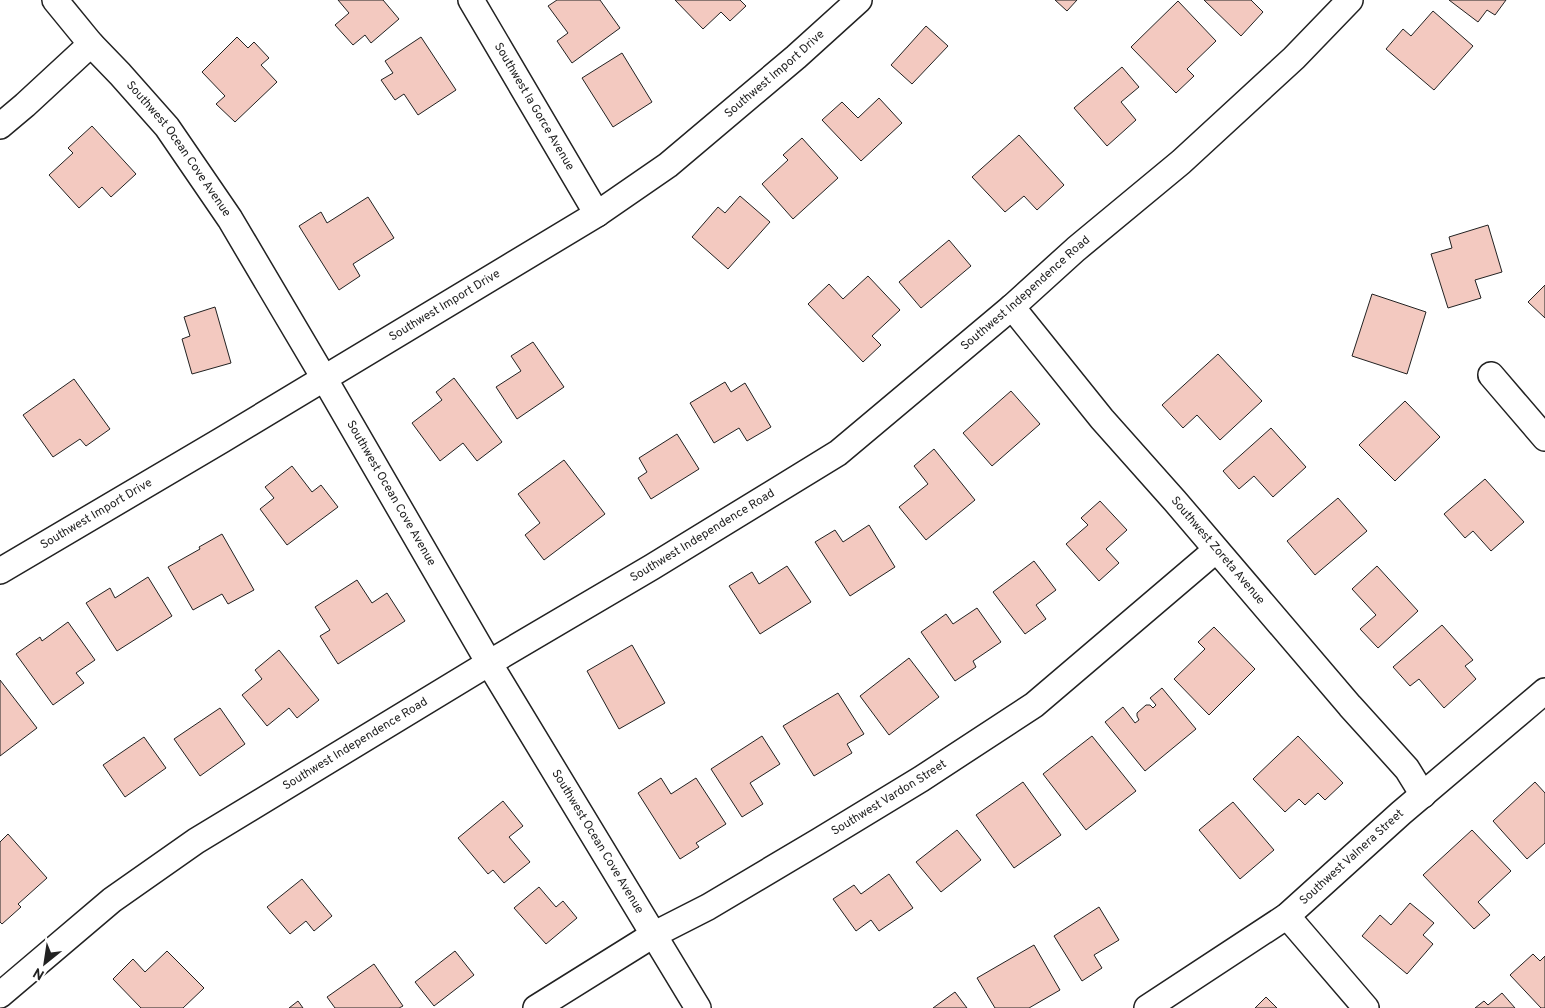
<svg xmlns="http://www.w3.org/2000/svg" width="1545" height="1008" font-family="Overpass,sans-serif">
  <rect width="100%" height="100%" fill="#fff"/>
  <g fill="#f3c9c0" stroke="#222">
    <path d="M338,0H383L399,19L371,43L365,35L353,45L335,25L349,13Z"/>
    <path d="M557,0H600L620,28L572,63L557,41L568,33L548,6Z"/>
    <path d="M675,0H740L746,6L730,21L721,12L703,29Z"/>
    <path d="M1055,0H1077L1067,11Z"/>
    <path d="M1204,0H1251L1263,12L1241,36Z"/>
    <path d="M1449,0H1506L1495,15L1487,10L1478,22Z"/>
    <path d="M1178,1L1216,41L1187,69L1194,76L1176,93L1131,47Z"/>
    <path d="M1433,11L1473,46L1434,90L1386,49L1403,29L1411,36Z"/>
    <path d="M926,26L948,46L912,84L891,65Z"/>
    <path d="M237,37L248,48L254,42L269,58L261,65L277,82L235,122L216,104L225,96L202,72Z"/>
    <path d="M421,37L456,90L418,115L404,94L395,100L381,80L393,73L385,61Z"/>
    <path d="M622,53L652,102L613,127L582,78Z"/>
    <path d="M1122,67L1139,87L1121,102L1136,120L1107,146L1074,108Z"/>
    <path d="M879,98L902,123L861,161L822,120L842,102L858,118Z"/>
    <path d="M92,126L136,174L111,197L102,187L79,208L49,175L73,153L68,148Z"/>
    <path d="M1019,135L1064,185L1037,210L1024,196L1005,212L972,177Z"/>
    <path d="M802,138L838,178L793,219L762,184L788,160L783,155Z"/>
    <path d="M740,196L770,222L728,269L692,237L718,207L725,213Z"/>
    <path d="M368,197L394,238L353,264L360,276L339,290L299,226L321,212L327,223Z"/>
    <path d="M1488,225L1502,272L1475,280L1481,298L1448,308L1431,254L1452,248L1449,237Z"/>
    <path d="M949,240L971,266L921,308L899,282Z"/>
    <path d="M868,276L900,310L872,336L881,345L863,362L808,304L829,284L843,299Z"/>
    <path d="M1545,285V318L1528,302Z"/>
    <path d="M1372,294L1426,312L1407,374L1352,356Z"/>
    <path d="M215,307L231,363L192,374L182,339L190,336L184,317Z"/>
    <path d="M533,342L564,387L517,419L496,387L521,371L511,356Z"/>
    <path d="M1218,354L1262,401L1220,440L1197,415L1183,428L1162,405Z"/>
    <path d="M454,378L502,442L477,461L463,443L440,461L412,423L442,400L436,392Z"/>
    <path d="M74,379L110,429L86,446L80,439L53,457L23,415Z"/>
    <path d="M725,382L731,392L745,383L771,427L747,441L739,428L714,443L690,403Z"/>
    <path d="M1011,391L1040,424L992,466L963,433Z"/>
    <path d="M1405,401L1440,437L1395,481L1359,445Z"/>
    <path d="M1271,428L1306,467L1273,497L1254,476L1239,489L1223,471Z"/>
    <path d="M677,434L699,469L651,499L638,478L647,472L639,458Z"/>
    <path d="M934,449L975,500L926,540L899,507L928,484L914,466Z"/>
    <path d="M564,460L605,514L544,560L525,535L540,523L518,494Z"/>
    <path d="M292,466L312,492L321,485L338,507L287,545L260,509L274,498L265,487Z"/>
    <path d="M1485,479L1524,522L1491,551L1473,531L1465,538L1444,514Z"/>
    <path d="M1338,498L1367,531L1315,575L1287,541Z"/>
    <path d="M1100,501L1127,530L1106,549L1119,563L1099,581L1066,544L1088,525L1081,518Z"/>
    <path d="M869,525L895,567L850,596L815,542L835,530L843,542Z"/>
    <path d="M222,534L254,590L228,604L222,594L193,610L168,567L200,549L199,547Z"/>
    <path d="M1034,561L1056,590L1036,605L1046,619L1025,634L993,592Z"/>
    <path d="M787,566L811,602L760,634L729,586L752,572L759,584Z"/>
    <path d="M1377,566L1418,611L1378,648L1360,629L1376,615L1352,589Z"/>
    <path d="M148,577L172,616L117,651L86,603L110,588L115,598Z"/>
    <path d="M357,580L372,603L387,593L405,621L338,664L320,636L330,630L315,607Z"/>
    <path d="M977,608L1001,642L973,661L976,667L955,681L921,632L946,614L953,624Z"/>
    <path d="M68,622L95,660L76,673L84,683L53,705L16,654L40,637L42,641Z"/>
    <path d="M1442,625L1473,660L1465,666L1476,679L1444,708L1419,679L1410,686L1393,667Z"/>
    <path d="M1214,627L1255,669L1209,715L1174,679L1205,649L1198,642Z"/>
    <path d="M632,645L665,703L619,729L587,671Z"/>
    <path d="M279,650L319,700L297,718L289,708L267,726L242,695L262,679L255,670Z"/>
    <path d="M909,658L939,697L889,735L860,696Z"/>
    <path d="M0,680L37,728L0,756Z"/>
    <path d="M1162,688L1196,729L1145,771L1105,722L1123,707L1135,723L1139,720L1137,716V713L1146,705H1150L1153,708L1156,705L1150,698Z"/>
    <path d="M838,693L864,734L847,744L852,753L814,776L783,726Z"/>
    <path d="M220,708L245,744L200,776L174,739Z"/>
    <path d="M762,736L780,764L750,783L763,804L742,817L711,769Z"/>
    <path d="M1092,736L1136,791L1086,830L1043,774Z"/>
    <path d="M1298,736L1343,783L1325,800L1318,793L1305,805L1299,799L1285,812L1253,779Z"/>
    <path d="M144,737L166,768L125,797L103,765Z"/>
    <path d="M661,778L671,794L696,778L726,824L696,843L699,847L680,859L638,793Z"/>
    <path d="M1023,782L1061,835L1014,868L976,815Z"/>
    <path d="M1535,782L1545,793V843L1527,859L1493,821Z"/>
    <path d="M503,801L523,826L509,837L530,862L504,883L493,870L488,874L458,838Z"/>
    <path d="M1233,802L1274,850L1240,879L1199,830Z"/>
    <path d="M957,830L981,860L941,892L916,862Z"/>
    <path d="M1472,830L1511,871L1478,902L1490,915L1474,929L1423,875Z"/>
    <path d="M8,834L47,878L18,904L21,907L2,924L0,922V842Z"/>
    <path d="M889,874L913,908L879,931L871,920L856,931L833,899L854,885L861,894Z"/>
    <path d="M302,879L332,916L314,931L306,921L290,934L267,907Z"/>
    <path d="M539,887L556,907L563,901L577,918L546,944L514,908Z"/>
    <path d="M1410,903L1434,923L1423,935L1433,944L1407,974L1362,936L1380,915L1391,925Z"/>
    <path d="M1099,907L1119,940L1094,955L1102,968L1082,981L1054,936Z"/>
    <path d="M1034,945L1060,990L1029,1008H995L977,978Z"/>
    <path d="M167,951L204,988L183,1008H141L113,979L133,959L145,972Z"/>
    <path d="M455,951L474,975L434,1006L415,982Z"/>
    <path d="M1533,954L1540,961L1545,956V1008H1541L1510,975Z"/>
    <path d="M374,964L403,1006L399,1008H335L327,997Z"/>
    <path d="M955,992L967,1008H933Z"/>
    <path d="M1502,993L1515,1008H1475L1484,1001L1488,1005Z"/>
    <path d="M1266,997L1277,1008H1255Z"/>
    <path d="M298,1001L303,1008H289Z"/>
  </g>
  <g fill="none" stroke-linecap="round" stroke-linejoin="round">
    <defs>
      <g id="minor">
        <path id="s1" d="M55,0L91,44L120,74L167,127L230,219L324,378L489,663L698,1008"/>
        <path id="s2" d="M471,0L597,214"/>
        <path d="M0,126L25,105L91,44"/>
        <path id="s3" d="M1012,307L1102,419L1175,501L1350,706L1407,769L1423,795"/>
        <path d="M1491,375L1545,438"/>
        <path id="s4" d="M0,571L222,440L597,214L668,165L796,57L859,0"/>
        <path d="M1287,916L1366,1008"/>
        <path id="s5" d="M0,995L112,900L196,841L489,663L652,567L838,453L1012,307L1076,249L1181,162L1294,58L1350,0"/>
        <path id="s6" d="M536,1008L653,935L708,907L819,841L921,779L1034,705L1216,550"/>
        <path id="s7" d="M1147,1008L1287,916L1401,813L1545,691"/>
      </g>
    </defs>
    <use href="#minor" stroke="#222" stroke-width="28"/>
    <use href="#minor" stroke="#fff" stroke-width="25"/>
  </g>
  <g text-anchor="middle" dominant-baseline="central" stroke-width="4" stroke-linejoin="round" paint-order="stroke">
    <g font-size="12" fill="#222" stroke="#fff">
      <text stroke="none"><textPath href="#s4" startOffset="922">Southwest Import Drive</textPath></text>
      <text stroke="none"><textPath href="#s2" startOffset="124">Southwest la Gorce Avenue</textPath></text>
      <text stroke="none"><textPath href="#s1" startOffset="194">Southwest Ocean Cove Avenue</textPath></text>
      <text stroke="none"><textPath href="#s5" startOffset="1246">Southwest Independence Road</textPath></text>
      <text stroke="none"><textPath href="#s4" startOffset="518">Southwest Import Drive</textPath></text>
      <text stroke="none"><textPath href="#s1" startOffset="599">Southwest Ocean Cove Avenue</textPath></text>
      <text stroke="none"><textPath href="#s4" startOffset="112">Southwest Import Drive</textPath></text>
      <text stroke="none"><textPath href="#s5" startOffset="841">Southwest Independence Road</textPath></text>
      <text stroke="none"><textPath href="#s3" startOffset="319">Southwest Zoreta Avenue</textPath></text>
      <text stroke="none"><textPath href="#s5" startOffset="436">Southwest Independence Road</textPath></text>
      <text stroke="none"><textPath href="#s6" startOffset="411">Southwest Vardon Street</textPath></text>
      <text stroke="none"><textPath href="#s1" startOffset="1004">Southwest Ocean Cove Avenue</textPath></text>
      <text stroke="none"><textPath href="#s7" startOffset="255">Southwest Valnera Street</textPath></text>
    </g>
  </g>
  <g transform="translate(45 963) rotate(210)" stroke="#ffffff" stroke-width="4" paint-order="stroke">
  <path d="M0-4L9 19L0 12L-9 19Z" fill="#222222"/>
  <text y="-8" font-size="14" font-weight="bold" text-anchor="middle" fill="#222222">N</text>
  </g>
</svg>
